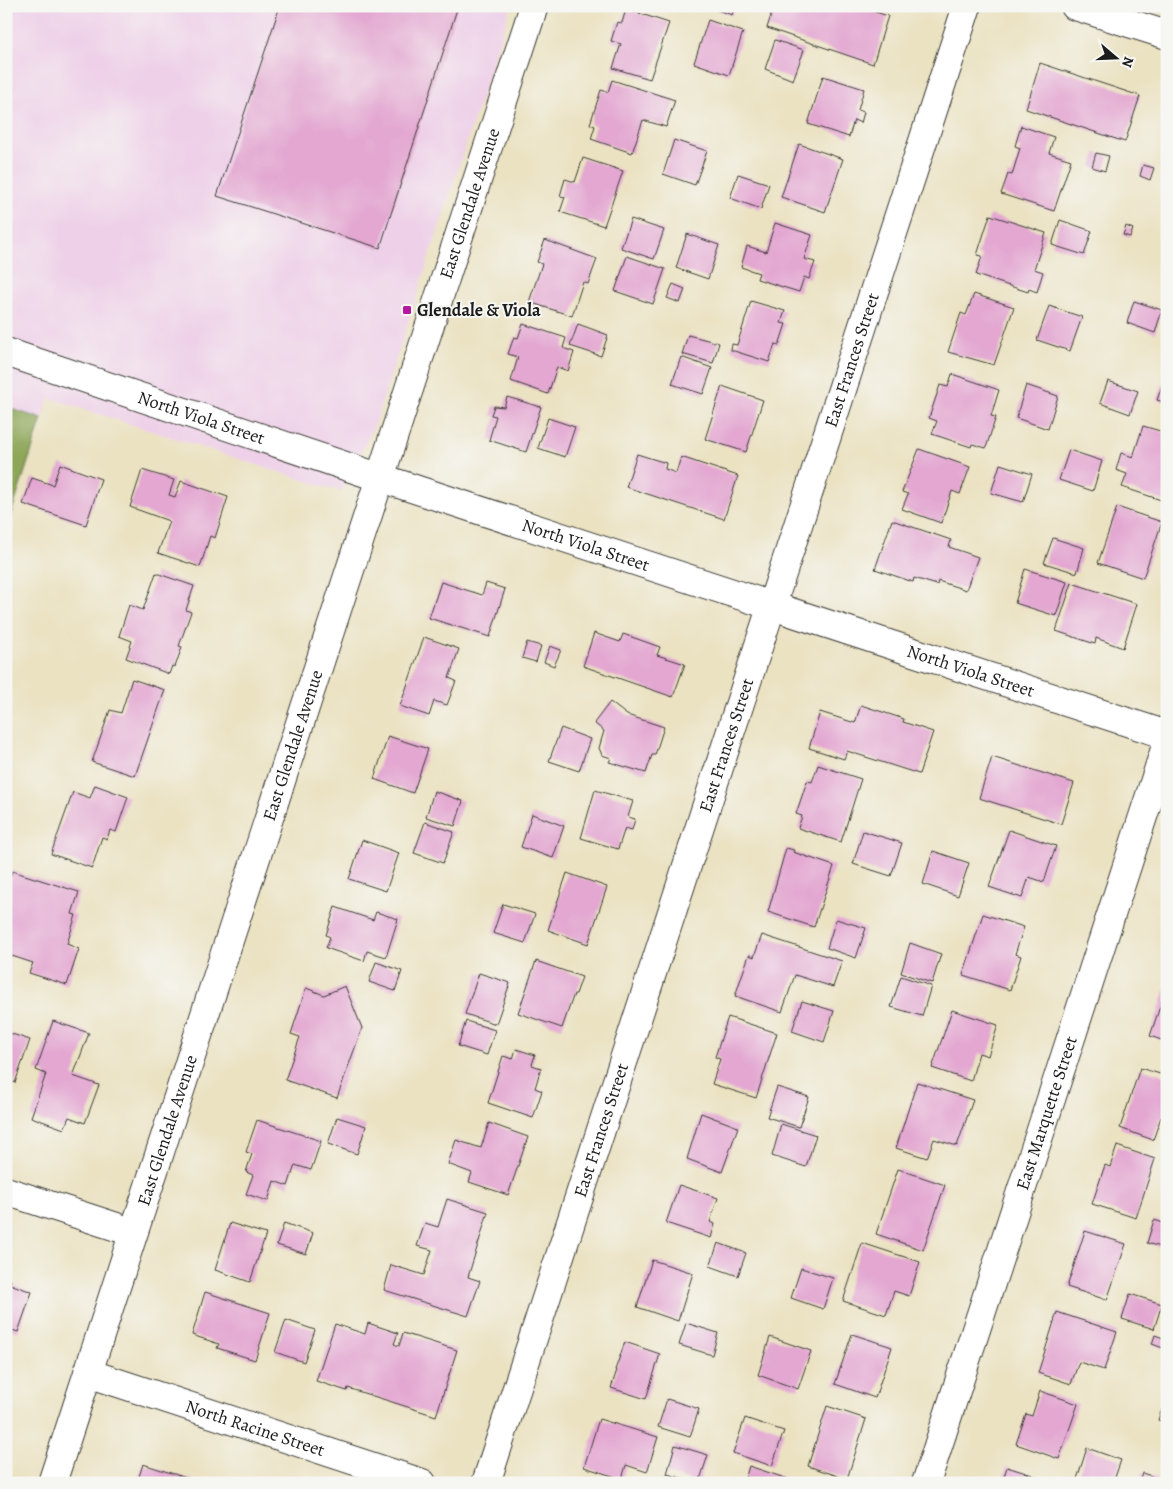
<svg xmlns="http://www.w3.org/2000/svg" width="1173" height="1489" font-family="Alegreya,serif">
  <rect width="100%" height="100%" fill="#f6f6f2"/>
  <filter id="ink" filterUnits="userSpaceOnUse"><feTurbulence type="fractalNoise" baseFrequency=".02" numOctaves="2"/><feDisplacementMap in="SourceGraphic" scale="10" xChannelSelector="R" yChannelSelector="G"/><feConvolveMatrix kernelMatrix="1 2 1 2 8 2 1 2 1" color-interpolation-filters="sRGB"/></filter>
  <filter id="wash" filterUnits="userSpaceOnUse"><feTurbulence type="fractalNoise" baseFrequency=".0096" numOctaves="4" result="noise"/><feDisplacementMap in="SourceGraphic" scale="20" xChannelSelector="R" yChannelSelector="G"/><feGaussianBlur stdDeviation="1.12" result="paint"/><feColorMatrix in="noise" values="0 0 0 0 0 0 0 0 0 0 0 0 0 0 0 0 0 1.4 0 .05"/><feComposite in="paint" operator="in"/></filter>
  <g filter="url(#wash)">
    <rect width="100%" height="100%" fill="#ebe2c2"/>
    <path fill="#eed0e8" d="M6,6H511L375,424L341,492L49,398L42,419L6,407Z"/>
    <path fill="#8da658" stroke="#54613a" d="M6,407L42,419L6,530Z"/>
    <g id="blocks">
      <g fill="#e3a7d1">
        <path d="M280,6H458L380,248L217,196Z"/>
        <path d="M706,6H735L732,15Z"/>
        <path d="M774,6H809V8L820,11L821,6H867L866,9L888,16L873,64L767,28Z"/>
        <path d="M626,9L669,23L650,79L613,68L621,44L611,41L617,22L622,23Z"/>
        <path d="M708,20L743,32L729,75L694,63Z"/>
        <path d="M775,40L804,50L793,80L765,69Z"/>
        <path d="M1040,63L1140,96L1125,142L1026,109Z"/>
        <path d="M823,76L864,89L858,110L864,112L861,123L854,120L849,137L808,124Z"/>
        <path d="M612,80L675,100L666,127L643,120L632,153L591,139L595,126L590,124L601,90L608,92Z"/>
        <path d="M1021,126L1054,137L1049,153L1071,160L1054,211L1001,194L1008,174L1012,175L1020,148L1015,146Z"/>
        <path d="M674,140L707,151L695,185L663,174Z"/>
        <path d="M799,144L843,159L825,212L781,197Z"/>
        <path d="M1096,153L1109,156L1105,171L1092,167Z"/>
        <path d="M583,158L623,171L604,226L560,212L565,197L560,196L565,179L575,182Z"/>
        <path d="M1143,165L1154,168L1150,180L1140,176Z"/>
        <path d="M738,174L769,184L761,209L730,198Z"/>
        <path d="M990,215L1046,233L1034,269L1043,272L1037,292L1029,289L1028,292L976,275L982,256L977,255Z"/>
        <path d="M631,219L664,230L654,259L621,248Z"/>
        <path d="M1060,220L1092,231L1084,255L1052,245Z"/>
        <path d="M775,223L812,235L804,259L815,262L809,279L804,277L799,292L757,279L759,273L741,267L747,246L766,252Z"/>
        <path d="M1126,226L1133,229L1130,237L1123,235Z"/>
        <path d="M687,234L719,245L708,279L676,268Z"/>
        <path d="M545,240L597,259L588,284L583,282L572,316L529,302L542,264L537,262Z"/>
        <path d="M627,256L665,269L653,304L615,291Z"/>
        <path d="M673,284L685,289L680,303L667,298Z"/>
        <path d="M974,294L1014,307L994,365L948,352L961,313L966,315Z"/>
        <path d="M751,301L785,311L781,323L786,324L779,345L775,344L769,362L731,350L732,344L737,345Z"/>
        <path d="M1134,301L1162,310L1155,333L1127,323Z"/>
        <path d="M1049,306L1082,317L1070,351L1037,340Z"/>
        <path d="M523,324L566,338L563,348L574,352L568,371L557,367L548,394L511,381L518,357L508,354L514,337L518,338Z"/>
        <path d="M578,324L608,335L601,356L570,346Z"/>
        <path d="M688,335L719,343L713,363L682,354Z"/>
        <path d="M681,357L712,368L703,394L672,384Z"/>
        <path d="M1167,372V403L1157,400Z"/>
        <path d="M952,374L999,390L991,416L996,417L986,448L972,444L971,447L932,434L937,421L929,418L940,385L948,387Z"/>
        <path d="M1108,381L1138,391L1130,414L1100,403Z"/>
        <path d="M1026,385L1058,396L1048,429L1016,418Z"/>
        <path d="M722,386L763,400L746,452L705,439Z"/>
        <path d="M507,397L541,407L526,452L489,440L496,416L491,415L494,406L504,407Z"/>
        <path d="M548,418L575,427L565,457L538,448Z"/>
        <path d="M1143,426L1167,433V502L1122,487L1127,474L1116,470L1121,453L1133,457Z"/>
        <path d="M919,449L970,467L960,494L952,491L941,523L902,509L908,494L902,492Z"/>
        <path d="M1069,450L1102,461L1093,491L1059,480Z"/>
        <path d="M637,454L666,463L665,469L676,473L681,457L738,476L724,519L626,487Z"/>
        <path d="M60,464L101,479L86,525L23,504L32,478L53,485Z"/>
        <path d="M1000,464L1032,474L1023,502L991,493Z"/>
        <path d="M142,470L174,480L169,495L175,497L181,481L228,497L215,538L210,536L200,567L158,553L169,521L130,507Z"/>
        <path d="M1117,507L1162,522L1143,578L1098,563Z"/>
        <path d="M892,520L951,540L949,547L978,557L966,590L938,581L937,585L914,578L913,582L875,569Z"/>
        <path d="M1053,538L1084,548L1077,573L1044,563Z"/>
        <path d="M1025,569L1067,582L1056,616L1015,603Z"/>
        <path d="M156,573L194,586L186,610L191,612L179,646L182,647L175,667L172,666L169,674L126,658L132,641L119,636L129,605L143,610Z"/>
        <path d="M441,582L482,595L486,583L505,589L490,637L429,618Z"/>
        <path d="M1072,583L1137,604L1123,648L1096,638L1095,644L1056,631Z"/>
        <path d="M594,633L620,642L623,634L660,647L657,655L685,664L673,697L583,666Z"/>
        <path d="M424,637L459,649L449,678L456,681L447,705L434,701L429,716L400,706Z"/>
        <path d="M527,642L541,646L536,662L522,658Z"/>
        <path d="M550,646L561,650L554,666L544,662Z"/>
        <path d="M132,679L165,690L135,776L92,762L110,710L121,713Z"/>
        <path d="M610,702L627,715L664,727L655,755H652L646,773L609,762L611,758L602,755L599,748L604,731L594,723Z"/>
        <path d="M861,705L904,719L903,722L933,732L919,774L847,751L844,759L809,748L820,712L855,723Z"/>
        <path d="M561,728L590,739L579,771L549,761Z"/>
        <path d="M388,736L428,749L413,793L374,779Z"/>
        <path d="M992,757L1074,783L1061,824L979,798Z"/>
        <path d="M818,765L861,779L841,842L798,828L802,816L796,814L807,781L812,782Z"/>
        <path d="M95,785L128,797L116,832L110,830L107,839L102,837L92,868L51,854L73,792L90,798Z"/>
        <path d="M595,790L633,801L628,817L635,819L632,830L625,828L618,849L581,838Z"/>
        <path d="M434,791L463,801L455,826L426,817Z"/>
        <path d="M532,814L564,826L553,858L521,847Z"/>
        <path d="M425,822L454,832L443,863L414,853Z"/>
        <path d="M1009,830L1056,846L1044,882L1029,877L1022,898L989,887Z"/>
        <path d="M863,831L902,843L891,876L853,864Z"/>
        <path d="M362,840L399,853L386,891L349,879Z"/>
        <path d="M786,848L794,850L793,852L834,866L814,927L768,912Z"/>
        <path d="M933,851L969,863L958,896L923,884Z"/>
        <path d="M12,871L79,892L72,914L76,915L67,944L79,949L67,985L29,973L33,963L6,954V889Z"/>
        <path d="M567,873L607,887L588,944L548,930Z"/>
        <path d="M503,904L535,914L525,943L493,933Z"/>
        <path d="M335,907L373,920L376,912L398,919L386,957L367,951L364,961L326,948L330,937L326,935Z"/>
        <path d="M983,914L1024,927L1015,954L1021,956L1010,990L963,975Z"/>
        <path d="M836,919L866,928L856,958L827,948Z"/>
        <path d="M762,935L842,961L833,987L795,975L782,1012L735,996L749,955L754,957Z"/>
        <path d="M910,943L941,954L932,983L901,973Z"/>
        <path d="M536,961L582,977L576,994H574L562,1028L518,1013Z"/>
        <path d="M376,962L402,971L395,991L369,982Z"/>
        <path d="M479,973L510,983L496,1024L465,1014Z"/>
        <path d="M901,976L931,986L922,1016L891,1007Z"/>
        <path d="M345,986L362,1028L337,1098L285,1080L300,1037L291,1034L306,988L324,995Z"/>
        <path d="M1167,986V1042L1150,1036Z"/>
        <path d="M802,1001L834,1011L824,1042L792,1031Z"/>
        <path d="M952,1010L998,1025L988,1056L979,1053L971,1081L932,1068Z"/>
        <path d="M728,1017L777,1033L756,1098L712,1084L720,1059L715,1057Z"/>
        <path d="M53,1021L89,1033L73,1076L99,1085L85,1123L69,1117L64,1129L31,1117L46,1074L36,1070Z"/>
        <path d="M466,1021L495,1030L487,1055L458,1046Z"/>
        <path d="M6,1032L30,1040L15,1083L6,1079Z"/>
        <path d="M516,1049L535,1055L532,1065L541,1068L535,1088L542,1091L533,1118L488,1103L503,1056L513,1059Z"/>
        <path d="M1140,1068L1167,1076V1119L1161,1117L1153,1140L1120,1128Z"/>
        <path d="M917,1082L973,1100L957,1146L934,1139L927,1158L896,1148Z"/>
        <path d="M777,1087L809,1097L799,1127L767,1117Z"/>
        <path d="M701,1113L738,1127L722,1172L687,1159Z"/>
        <path d="M337,1117L366,1126L357,1154L328,1144Z"/>
        <path d="M257,1120L321,1141L311,1170L295,1165L288,1186L274,1181L268,1201L246,1194L253,1175L246,1172L252,1154L246,1152Z"/>
        <path d="M489,1123L528,1137L508,1195L469,1182L472,1173L448,1164L456,1140L481,1148Z"/>
        <path d="M781,1124L816,1135L806,1167L772,1156Z"/>
        <path d="M1117,1146L1155,1159L1136,1218L1092,1204L1105,1165L1110,1167Z"/>
        <path d="M898,1169L945,1185L923,1250L876,1234Z"/>
        <path d="M679,1185L718,1198L710,1222L715,1224L711,1238L666,1223Z"/>
        <path d="M447,1199L488,1212L468,1277L480,1281L468,1316L384,1290L391,1265L424,1275L432,1250L417,1246L425,1223L438,1227Z"/>
        <path d="M1154,1220L1167,1224V1249L1147,1243Z"/>
        <path d="M230,1223L266,1234L250,1282L215,1270Z"/>
        <path d="M284,1223L313,1233L306,1254L277,1245Z"/>
        <path d="M1085,1231L1126,1244L1107,1300L1067,1287Z"/>
        <path d="M718,1243L746,1253L738,1276L710,1266Z"/>
        <path d="M862,1243L920,1262L909,1296L894,1291L886,1315L843,1301Z"/>
        <path d="M652,1260L693,1273L678,1321L637,1307Z"/>
        <path d="M801,1268L833,1278L823,1309L791,1298Z"/>
        <path d="M6,1278L11,1280L10,1284L32,1292L18,1332L6,1328Z"/>
        <path d="M205,1292L270,1313L255,1360L217,1348L219,1344L192,1335Z"/>
        <path d="M1130,1294L1162,1304L1154,1329L1122,1319Z"/>
        <path d="M1057,1312L1117,1332L1104,1370L1079,1362L1071,1384L1038,1373Z"/>
        <path d="M286,1320L315,1330L304,1362L275,1352Z"/>
        <path d="M368,1323L398,1333L394,1344L399,1346L403,1333L457,1350L436,1416L348,1388L347,1391L316,1381L335,1324L365,1334Z"/>
        <path d="M686,1323L718,1333L712,1355L679,1345Z"/>
        <path d="M852,1334L892,1347L875,1398L835,1384Z"/>
        <path d="M1155,1335L1166,1339L1163,1348L1152,1344Z"/>
        <path d="M770,1337L811,1351L798,1389L758,1375Z"/>
        <path d="M625,1342L660,1354L646,1399L611,1388L617,1370H615Z"/>
        <path d="M1040,1391L1078,1404L1059,1459L1016,1444L1026,1414L1032,1416Z"/>
        <path d="M1167,1396V1423L1158,1420Z"/>
        <path d="M667,1399L699,1409L690,1437L658,1427Z"/>
        <path d="M827,1406L866,1419L847,1479L808,1466Z"/>
        <path d="M745,1418L784,1431L772,1466L733,1453Z"/>
        <path d="M599,1419L658,1437L647,1472L626,1465L622,1479L584,1467Z"/>
        <path d="M675,1445L708,1455L699,1483L667,1474Z"/>
        <path d="M1087,1448L1121,1460L1113,1483H1088L1077,1479Z"/>
        <path d="M143,1464L199,1482V1483H137Z"/>
        <path d="M749,1466L788,1479L787,1483H744Z"/>
        <path d="M1007,1467L1048,1480V1483H1002Z"/>
        <path d="M1142,1473L1167,1481V1483H1139Z"/>
      </g>
    </g>
  </g>
  <g filter="url(#ink)">
    <use href="#blocks" fill-opacity="0" stroke="#3b3a35" stroke-width="1"/>
    <g fill="none" stroke-linecap="round" stroke-linejoin="round">
      <defs>
        <g id="minor">
          <path d="M1075,6L1167,35"/>
          <path id="s1" d="M6,352L381,478L1167,735"/>
          <path d="M6,1191L132,1232"/>
          <path id="s2" d="M88,1373L422,1483"/>
          <path id="s3" d="M486,1483L967,6"/>
          <path id="s4" d="M926,1483L1167,743"/>
        </g>
        <g id="tertiary">
          <path id="s5" d="M52,1483L534,6"/>
        </g>
      </defs>
      <use href="#minor" stroke="#3b3a35" stroke-width="30"/>
      <use href="#tertiary" stroke="#3b3a35" stroke-width="30"/>
      <use href="#minor" stroke="#fff" stroke-width="28"/>
      <use href="#tertiary" stroke="#fff" stroke-width="28"/>
    </g>
  </g>
  <rect fill="#b5179e" stroke="#f6f6f2" stroke-width="2" x="402" y="305" width="10" height="10" rx="2.5"/>
  <g text-anchor="middle" dominant-baseline="central" stroke-width="4" stroke-linejoin="round" paint-order="stroke">
    <g font-size="18" fill="#1c1c1c" stroke="#f6f6f2">
      <text stroke="none"><textPath href="#s5" startOffset="1346">East Glendale Avenue</textPath></text>
      <text stroke="none"><textPath href="#s3" startOffset="1181">East Frances Street</textPath></text>
      <text stroke="none"><textPath href="#s1" startOffset="206">North Viola Street</textPath></text>
      <text stroke="none"><textPath href="#s1" startOffset="611">North Viola Street</textPath></text>
      <text stroke="none"><textPath href="#s1" startOffset="1016">North Viola Street</textPath></text>
      <text stroke="none"><textPath href="#s5" startOffset="776">East Glendale Avenue</textPath></text>
      <text stroke="none"><textPath href="#s3" startOffset="776">East Frances Street</textPath></text>
      <text stroke="none"><textPath href="#s4" startOffset="389">East Marquette Street</textPath></text>
      <text stroke="none"><textPath href="#s5" startOffset="371">East Glendale Avenue</textPath></text>
      <text stroke="none"><textPath href="#s3" startOffset="371">East Frances Street</textPath></text>
      <text stroke="none"><textPath href="#s2" startOffset="176">North Racine Street</textPath></text>
    </g>
    <g font-size="18" font-weight="bold" fill="#1c1c1c" stroke="#f6f6f2" text-anchor="start">
      <text x="417" y="310">Glendale &amp; Viola</text>
    </g>
  </g>
  <rect width="1173" height="1489" fill="none" stroke="#f6f6f2" stroke-width="25"/>
  <g transform="translate(1116 58) rotate(109)" stroke="#f6f6f2" stroke-width="4" paint-order="stroke">
  <path d="M0-4L9 19L0 12L-9 19Z" fill="#1c1c1c"/>
  <text y="-8" font-size="14" font-weight="bold" text-anchor="middle" fill="#1c1c1c">N</text>
  </g>
</svg>
